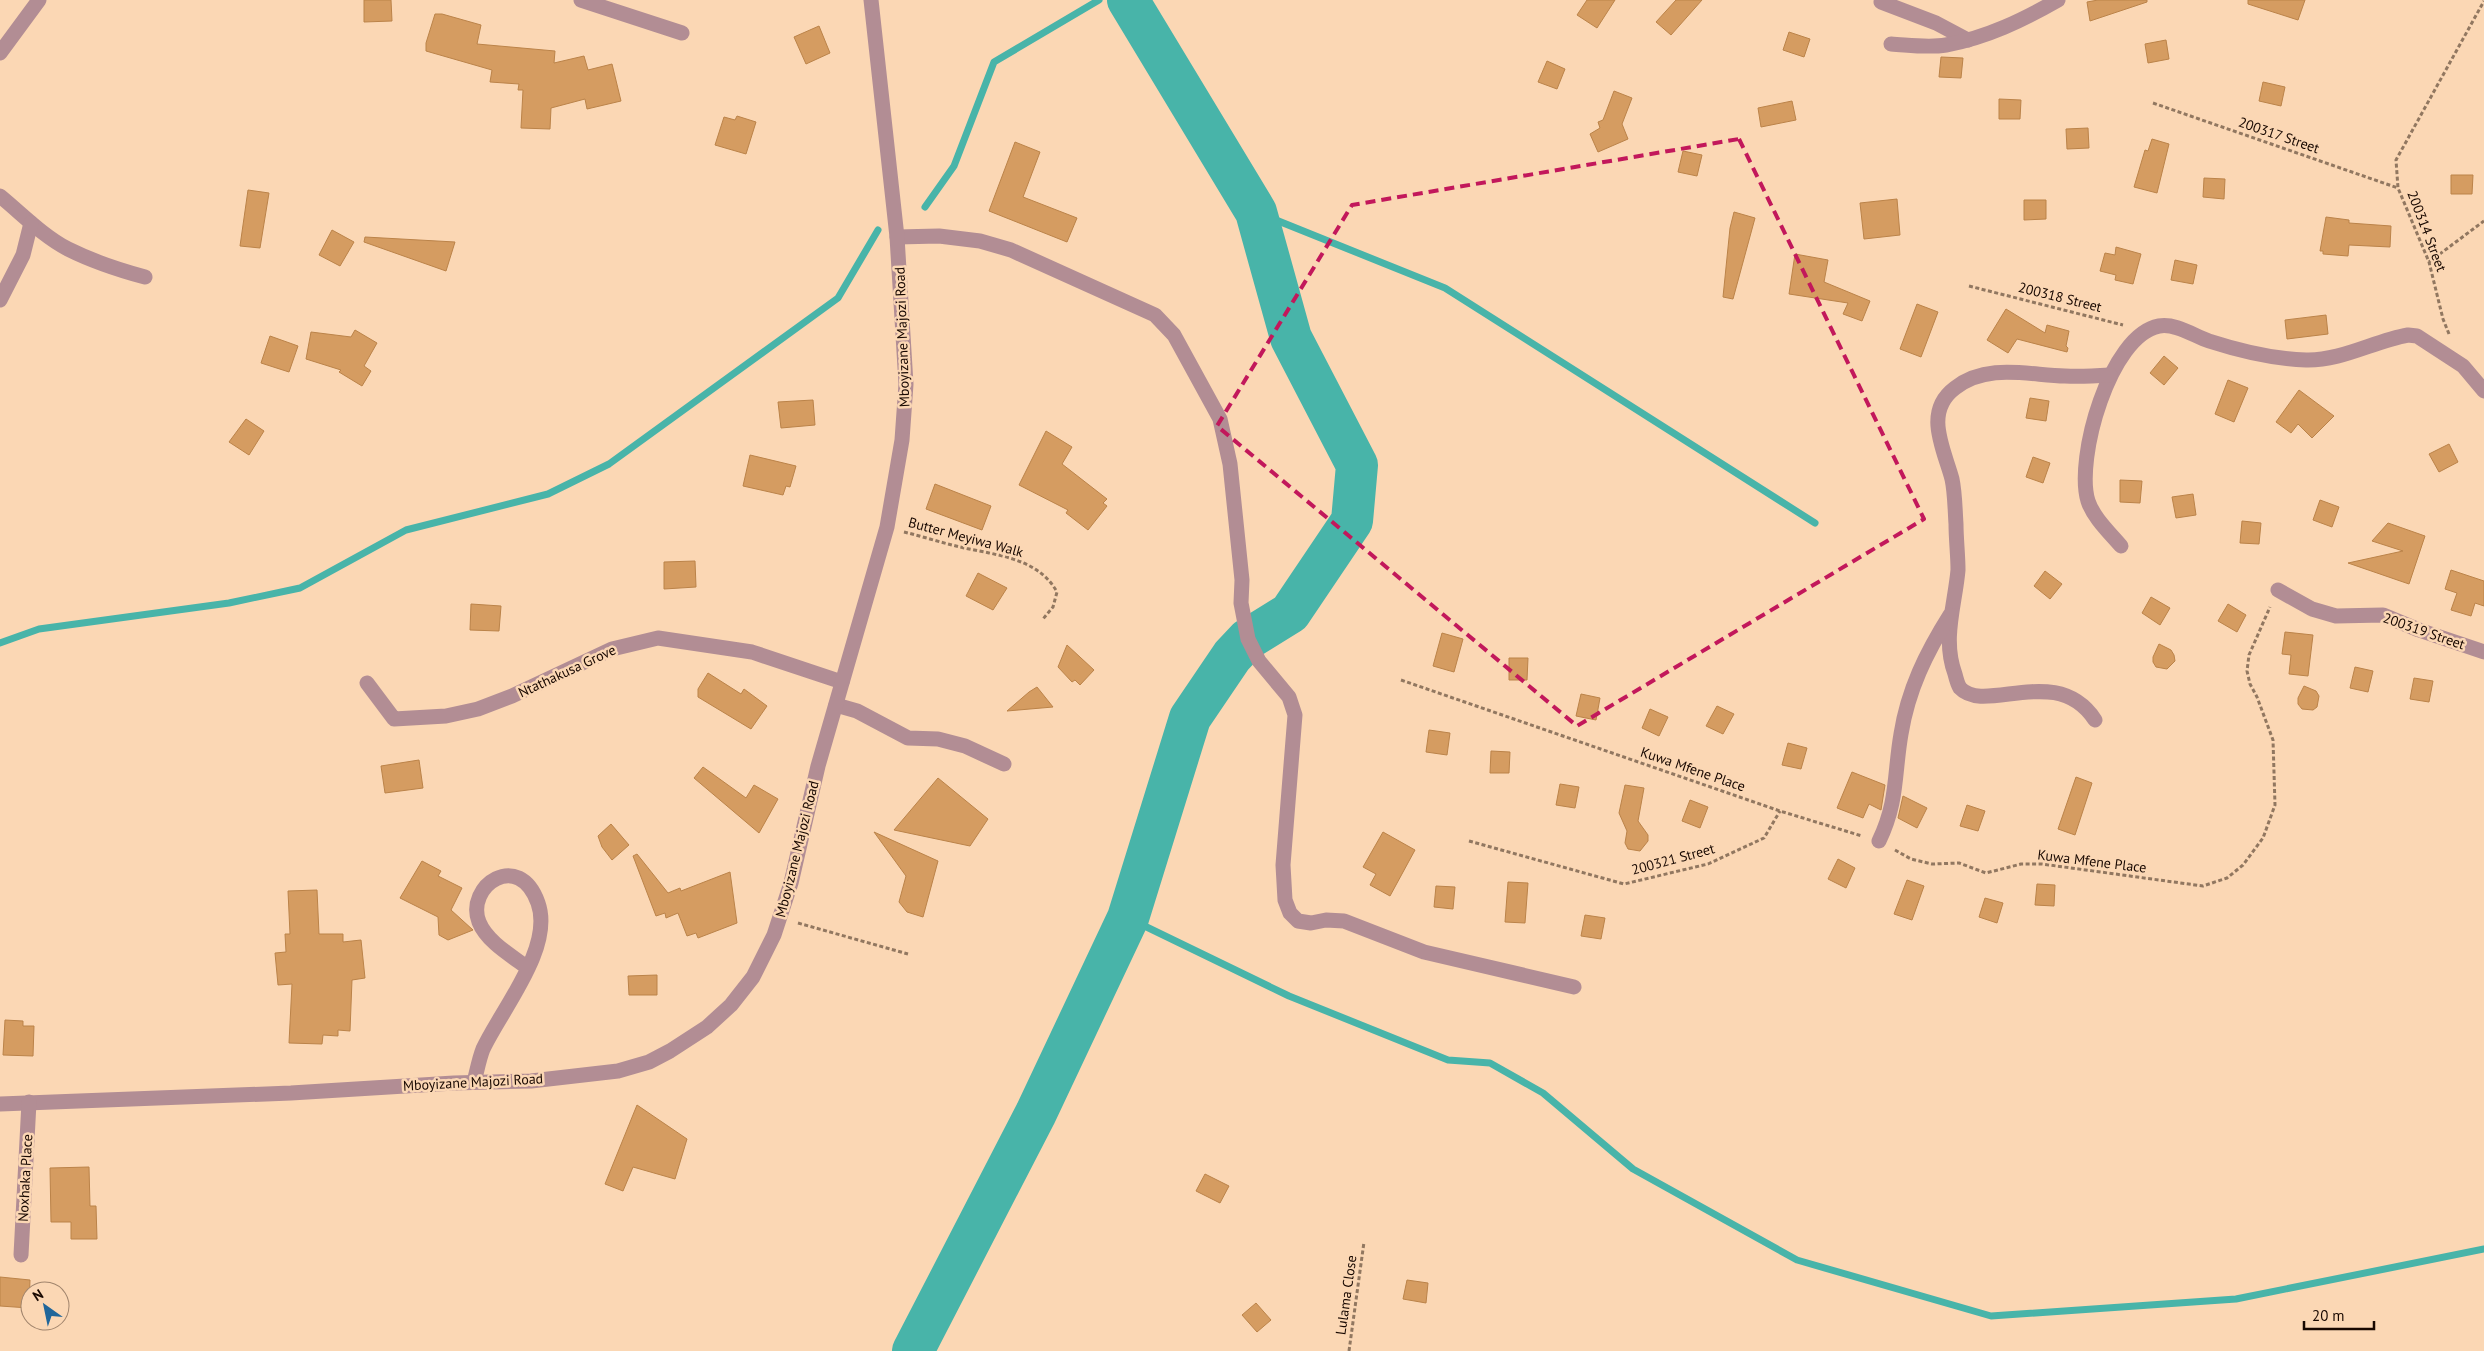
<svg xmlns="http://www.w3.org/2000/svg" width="2484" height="1351" font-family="'PT Sans',sans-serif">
  <rect width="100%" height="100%" fill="#fbd7b4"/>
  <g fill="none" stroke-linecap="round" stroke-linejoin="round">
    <g stroke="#48b4a9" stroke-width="7">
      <path d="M925,207L954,166L994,62L1099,0"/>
      <path d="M1256,212L1445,288L1815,523"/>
      <path d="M0,643L39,629L229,603L300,588L406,530L548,494L609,464L838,298L878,230"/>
      <path d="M1128,918L1289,996L1448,1060L1490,1063L1543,1093L1633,1169L1797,1260L1991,1316L2236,1299L2484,1249"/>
    </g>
    <path stroke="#48b4a9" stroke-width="42" d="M913,1351L1036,1113L1128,918L1190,718L1232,656L1248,639L1290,613L1352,521L1357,465L1291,338L1256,212L1128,0"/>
  </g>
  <g fill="#d59c61" stroke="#bb8349">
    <path d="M364,0H391L392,21L364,22Z"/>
    <path d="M1587,0H1615L1597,28L1577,15Z"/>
    <path d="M1676,0H1702L1671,35L1656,22Z"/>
    <path d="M2098,0H2147V2L2090,21L2087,2Z"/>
    <path d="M2248,0H2305L2298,20L2248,4Z"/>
    <path d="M435,14H442L481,25L477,44L555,51L554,63L584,56L588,70L612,64L621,101L587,109L585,99L551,108L550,129L521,128L523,90H518L519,84L490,82L492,70L426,51V43Z"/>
    <path d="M819,26L830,53L806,64L794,37Z"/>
    <path d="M1789,32L1810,39L1804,57L1783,50Z"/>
    <path d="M2166,40L2169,59L2148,63L2145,44Z"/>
    <path d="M1941,57L1963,58L1961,78L1939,77Z"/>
    <path d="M1547,61L1565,69L1557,89L1538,82Z"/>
    <path d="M2263,82L2285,87L2281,106L2259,101Z"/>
    <path d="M1614,91L1632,98L1622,124L1628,139L1598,152L1590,134L1600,128L1598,122L1603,120Z"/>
    <path d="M1999,99L2021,100L2020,119H1999Z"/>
    <path d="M1792,101L1796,120L1761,127L1758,108Z"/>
    <path d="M737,116L756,122L746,154L715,145L724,117L735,120Z"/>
    <path d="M2088,128L2089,148L2067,149L2066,129Z"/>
    <path d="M2152,139L2169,144L2157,193L2134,187L2145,150L2148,151Z"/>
    <path d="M1015,142L1040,152L1023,197L1077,218L1067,242L989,211Z"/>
    <path d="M1683,151L1702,155L1697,176L1678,172Z"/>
    <path d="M2451,175H2473L2472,194H2451Z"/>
    <path d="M2204,178L2225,179L2224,199L2203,197Z"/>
    <path d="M248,190L269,193L260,248L240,246Z"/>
    <path d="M1897,199L1900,235L1864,239L1860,203Z"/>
    <path d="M2024,200H2046V219L2024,220Z"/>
    <path d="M1734,212L1755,218L1733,299L1723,297L1730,228Z"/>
    <path d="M2326,217L2349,220V223L2391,226L2390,247L2349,245L2348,256L2323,254V251H2320Z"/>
    <path d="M332,230L354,242L340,266L319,255Z"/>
    <path d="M365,237L455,242L446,271L364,242Z"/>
    <path d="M2116,247L2141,254L2133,284L2115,280L2116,275L2100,271L2105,253L2115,255Z"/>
    <path d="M1795,254L1828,260L1824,282L1870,301L1862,321L1843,314L1848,303L1789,294Z"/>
    <path d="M2175,260L2197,265L2193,284L2171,280Z"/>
    <path d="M1917,304L1938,312L1921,357L1900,349Z"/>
    <path d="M2006,309L2045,333L2047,325L2069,331L2066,346L2068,348L2067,352L2017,339L2008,353L1987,340Z"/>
    <path d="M2326,315L2328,334L2287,339L2285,320Z"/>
    <path d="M355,330L377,343L364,366L371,371L362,386L339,372L341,370L306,359L311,332L351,337Z"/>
    <path d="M270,336L298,346L289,372L261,363Z"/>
    <path d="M2164,356L2178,368L2164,385L2150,373Z"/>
    <path d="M2228,380L2248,388L2234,422L2215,414Z"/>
    <path d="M2299,390L2334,416L2312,438L2298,424L2291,433L2276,422Z"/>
    <path d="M2030,398L2049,401L2046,421L2026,418Z"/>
    <path d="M813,400L815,425L781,428L778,402Z"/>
    <path d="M246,419L264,431L249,455L229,442Z"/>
    <path d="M1046,431L1072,447L1062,464L1107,499L1103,503L1107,506L1088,530L1066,513L1068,510L1019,485Z"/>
    <path d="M2449,444L2458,462L2439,472L2429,454Z"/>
    <path d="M750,455L796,466L790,487L786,486L783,495L743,486Z"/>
    <path d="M2033,457L2050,463L2043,483L2026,477Z"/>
    <path d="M2120,480L2142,481L2140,503L2120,502Z"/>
    <path d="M935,484L991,506L982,530L926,509Z"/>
    <path d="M2193,494L2196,515L2176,518L2172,497Z"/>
    <path d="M2320,500L2339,507L2332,527L2313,520Z"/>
    <path d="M2242,521L2261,523L2259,544L2240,543Z"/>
    <path d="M2388,523L2425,536L2409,584L2348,563L2403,551L2372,541Z"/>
    <path d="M695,561L696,587L664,589V562Z"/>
    <path d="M2451,570L2484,581V606L2475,603L2471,616L2451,610L2457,593L2445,589Z"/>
    <path d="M2045,571L2062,584L2050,599L2034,586Z"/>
    <path d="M978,573L1007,588L993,610L966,596Z"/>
    <path d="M2151,597L2170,608L2160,625L2142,613Z"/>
    <path d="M471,604L501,606L499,631L470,630Z"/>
    <path d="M2228,604L2246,615L2237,632L2218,621Z"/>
    <path d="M2285,632L2313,635L2308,676L2289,674L2291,655L2282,654Z"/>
    <path d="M1442,633L1463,639L1454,672L1433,666Z"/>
    <path d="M2159,644L2171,650L2174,655L2175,661L2167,669L2156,667L2153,662V657Z"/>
    <path d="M1067,645L1094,670L1080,685L1075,680L1072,682L1058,667Z"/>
    <path d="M1509,658H1528L1527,680H1509Z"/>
    <path d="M2355,667L2373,671L2368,692L2350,688Z"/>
    <path d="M708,673L741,694L744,689L767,706L751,729L698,697V689Z"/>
    <path d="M2414,678L2433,681L2429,702L2410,699Z"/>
    <path d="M2304,686L2316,691L2319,696L2317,707L2313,710L2302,709L2298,704V698Z"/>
    <path d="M1037,687L1053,707L1007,711L1029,692Z"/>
    <path d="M1581,694L1600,698L1596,720L1576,716Z"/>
    <path d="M1717,706L1734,714L1723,734L1706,726Z"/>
    <path d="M1650,709L1668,717L1659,736L1642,728Z"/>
    <path d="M1429,730L1450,733L1447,755L1426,752Z"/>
    <path d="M1788,743L1807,748L1801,769L1782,765Z"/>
    <path d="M1491,751L1510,752L1509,773H1490Z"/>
    <path d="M419,760L423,788L385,793L381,766Z"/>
    <path d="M703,767L746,798L754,785L778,799L759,833L694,778Z"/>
    <path d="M1852,772L1885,785L1881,810L1869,804L1863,818L1837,808Z"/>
    <path d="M2076,777L2092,783L2075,835L2058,829Z"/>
    <path d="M938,778L988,819L970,846L894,830Z"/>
    <path d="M1560,784L1579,787L1575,808L1556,805Z"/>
    <path d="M1625,785L1644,788L1638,821L1648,835V841L1640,851L1628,849L1625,843L1627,831L1619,813Z"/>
    <path d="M1903,796L1927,808L1917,828L1898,818Z"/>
    <path d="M1690,800L1708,807L1700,828L1682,821Z"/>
    <path d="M1967,805L1985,811L1978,831L1960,826Z"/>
    <path d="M611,824L629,845L612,860L602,847L598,836Z"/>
    <path d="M874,832L938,861L923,917L907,912L899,902L906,876Z"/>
    <path d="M1383,832L1415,850L1390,896L1370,885L1376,874L1363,867Z"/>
    <path d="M637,854L668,893L680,888L681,891L730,872L737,923L698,938L696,933L687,936L678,913L666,918L665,913L656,916L633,856Z"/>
    <path d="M1838,859L1855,868L1846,888L1828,879Z"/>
    <path d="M422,861L441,871L438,876L462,888L451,910L473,930L448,940L439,935L438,917L400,898Z"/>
    <path d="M1907,880L1924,886L1912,920L1894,914Z"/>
    <path d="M1508,882L1528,883L1525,923L1505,922Z"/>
    <path d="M2037,884L2055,885L2054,906L2035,905Z"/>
    <path d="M1436,886L1455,887L1453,909L1434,907Z"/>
    <path d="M317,890L319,934H343V942L361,940L365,978L352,980L350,1031L338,1030V1036L323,1035L322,1044L289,1043L292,984L278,985L275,953L286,952L285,934H290L288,891Z"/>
    <path d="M1985,898L2003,903L1997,923L1979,917Z"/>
    <path d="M1585,915L1605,918L1601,939L1581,936Z"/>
    <path d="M657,975V995H629L628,976Z"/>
    <path d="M5,1020L23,1021V1026H34L33,1056L3,1055Z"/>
    <path d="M637,1105L687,1139L675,1179L633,1167L623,1191L605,1184Z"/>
    <path d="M89,1167L90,1206H96L97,1239H71V1222H51L50,1168Z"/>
    <path d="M1205,1174L1229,1186L1220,1203L1196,1191Z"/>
    <path d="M0,1277L30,1280L29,1308L0,1306Z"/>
    <path d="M1407,1280L1428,1283L1426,1303L1403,1299Z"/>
    <path d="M1256,1303L1271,1320L1257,1332L1242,1315Z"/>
  </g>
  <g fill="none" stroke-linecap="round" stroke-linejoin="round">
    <g stroke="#917760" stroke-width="3" stroke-dasharray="4 2.5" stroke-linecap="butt">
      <path d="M2153,103L2398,188"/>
      <path d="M2429,262L2484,221"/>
      <path d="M1969,286L2123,325"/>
      <path d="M2449,334L2443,319L2429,262L2398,188L2396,160L2484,1"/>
      <path d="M904,532C921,536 939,542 956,546C992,555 1037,556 1057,592L1053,607L1043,619"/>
      <path d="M1401,680L1780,811L1862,836"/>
      <path d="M1469,841L1624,884L1708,864L1764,838L1780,811"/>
      <path d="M1895,850L1911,859L1932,864L1959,863L1986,873L2021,864H2042L2203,886L2227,878L2243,865L2263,838L2275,805L2273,740L2257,697L2250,684L2247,671L2249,655L2270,607"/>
      <path d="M798,923L908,954"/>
      <path d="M1349,1351L1364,1242"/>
    </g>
    <g stroke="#b28d94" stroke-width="15">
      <path d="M581,0L682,33"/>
      <path d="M1881,2L1936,23L1968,40"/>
      <path d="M1891,44C1909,45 1928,48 1946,45C1986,38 2023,20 2058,0"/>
      <path d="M0,53L39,0"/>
      <path d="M0,196C22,214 43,236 68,249C92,261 119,270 145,277"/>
      <path d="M897,237L939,236L980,241L1011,250L1155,315L1174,335L1220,419L1230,464L1242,580L1241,603L1248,639L1259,661L1289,697L1295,715L1283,865L1285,900L1290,913L1298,921L1311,923L1326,920L1344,921L1424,952L1574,987"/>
      <path d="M0,300L23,255L31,223"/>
      <path d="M2121,546C2110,533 2093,517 2088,501C2075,459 2110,335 2159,326C2176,323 2194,336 2209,341C2240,351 2273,359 2306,360C2341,361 2374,341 2408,335L2417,336L2463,366L2484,391"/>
      <path d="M2278,590L2312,609L2336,616L2383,615L2419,630L2484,652"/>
      <path d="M367,683L394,719L446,716L478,709L512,696L612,649L658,638L752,652L842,682"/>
      <path d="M836,705L857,711L908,738L938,739L965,746L1004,764"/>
      <path d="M2095,720C2057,662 1985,715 1960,688C1958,685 1956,678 1955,674C1942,639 1955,605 1958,570C1958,555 1956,539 1956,524C1955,510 1955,493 1952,479C1944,449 1923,412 1955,388C1987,363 2028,375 2065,376C2080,377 2095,376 2110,375"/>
      <path d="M1879,841C1898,802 1894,774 1901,734C1908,690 1926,653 1950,615"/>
      <path d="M474,1082C477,1071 479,1059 483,1049C501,1010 554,948 538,903C519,849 465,886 479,922C487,942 512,956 528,968"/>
      <path d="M0,1104L291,1093L454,1083L531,1081L618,1071L649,1062L670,1051L707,1027L731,1005L753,977L774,935L791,883L818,766L887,527L902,440L906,384L897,237L871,0"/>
      <path d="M21,1255L29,1102"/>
    </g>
  </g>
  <path fill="none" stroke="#c2185b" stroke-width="4" stroke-dasharray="10 6" stroke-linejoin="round" d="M1739,139L1924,519L1577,726L1217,426L1352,205Z"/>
  <g text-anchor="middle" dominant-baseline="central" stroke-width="5" stroke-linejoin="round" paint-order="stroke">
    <g font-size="14" fill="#180800" stroke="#fbd7b4">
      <text transform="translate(2279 135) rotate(19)">200317 Street</text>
      <text transform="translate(2427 231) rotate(69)">200314 Street</text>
      <text transform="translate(2060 297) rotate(14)">200318 Street</text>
      <text transform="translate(902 337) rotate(-92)">Mboyizane Majozi Road</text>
      <text transform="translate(966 537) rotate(15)">Butter Meyiwa Walk</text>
      <text transform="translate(2424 631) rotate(19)">200319 Street</text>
      <text transform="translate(567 671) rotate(-25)">Ntathakusa Grove</text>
      <text transform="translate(1693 769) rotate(19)">Kuwa Mfene Place</text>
      <text transform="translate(797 849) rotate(-76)">Mboyizane Majozi Road</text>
      <text transform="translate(1673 859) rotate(-15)">200321 Street</text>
      <text transform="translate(2092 861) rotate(7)">Kuwa Mfene Place</text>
      <text transform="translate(473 1082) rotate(-3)">Mboyizane Majozi Road</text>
      <text transform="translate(25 1178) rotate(-87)">Noxhaka Place</text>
      <text transform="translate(1346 1295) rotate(-82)">Lulama Close</text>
    </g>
  </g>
  <g transform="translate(45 1306) rotate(327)"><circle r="24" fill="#fbd7b4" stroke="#a0846c"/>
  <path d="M0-4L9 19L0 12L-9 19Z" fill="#20669a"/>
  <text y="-8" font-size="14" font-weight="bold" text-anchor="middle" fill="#180800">N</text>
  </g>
  <path d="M2304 1321v8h70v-8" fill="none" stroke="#180800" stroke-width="2.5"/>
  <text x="2312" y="1321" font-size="15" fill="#180800" stroke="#fbd7b4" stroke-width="4" paint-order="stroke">20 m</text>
</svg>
